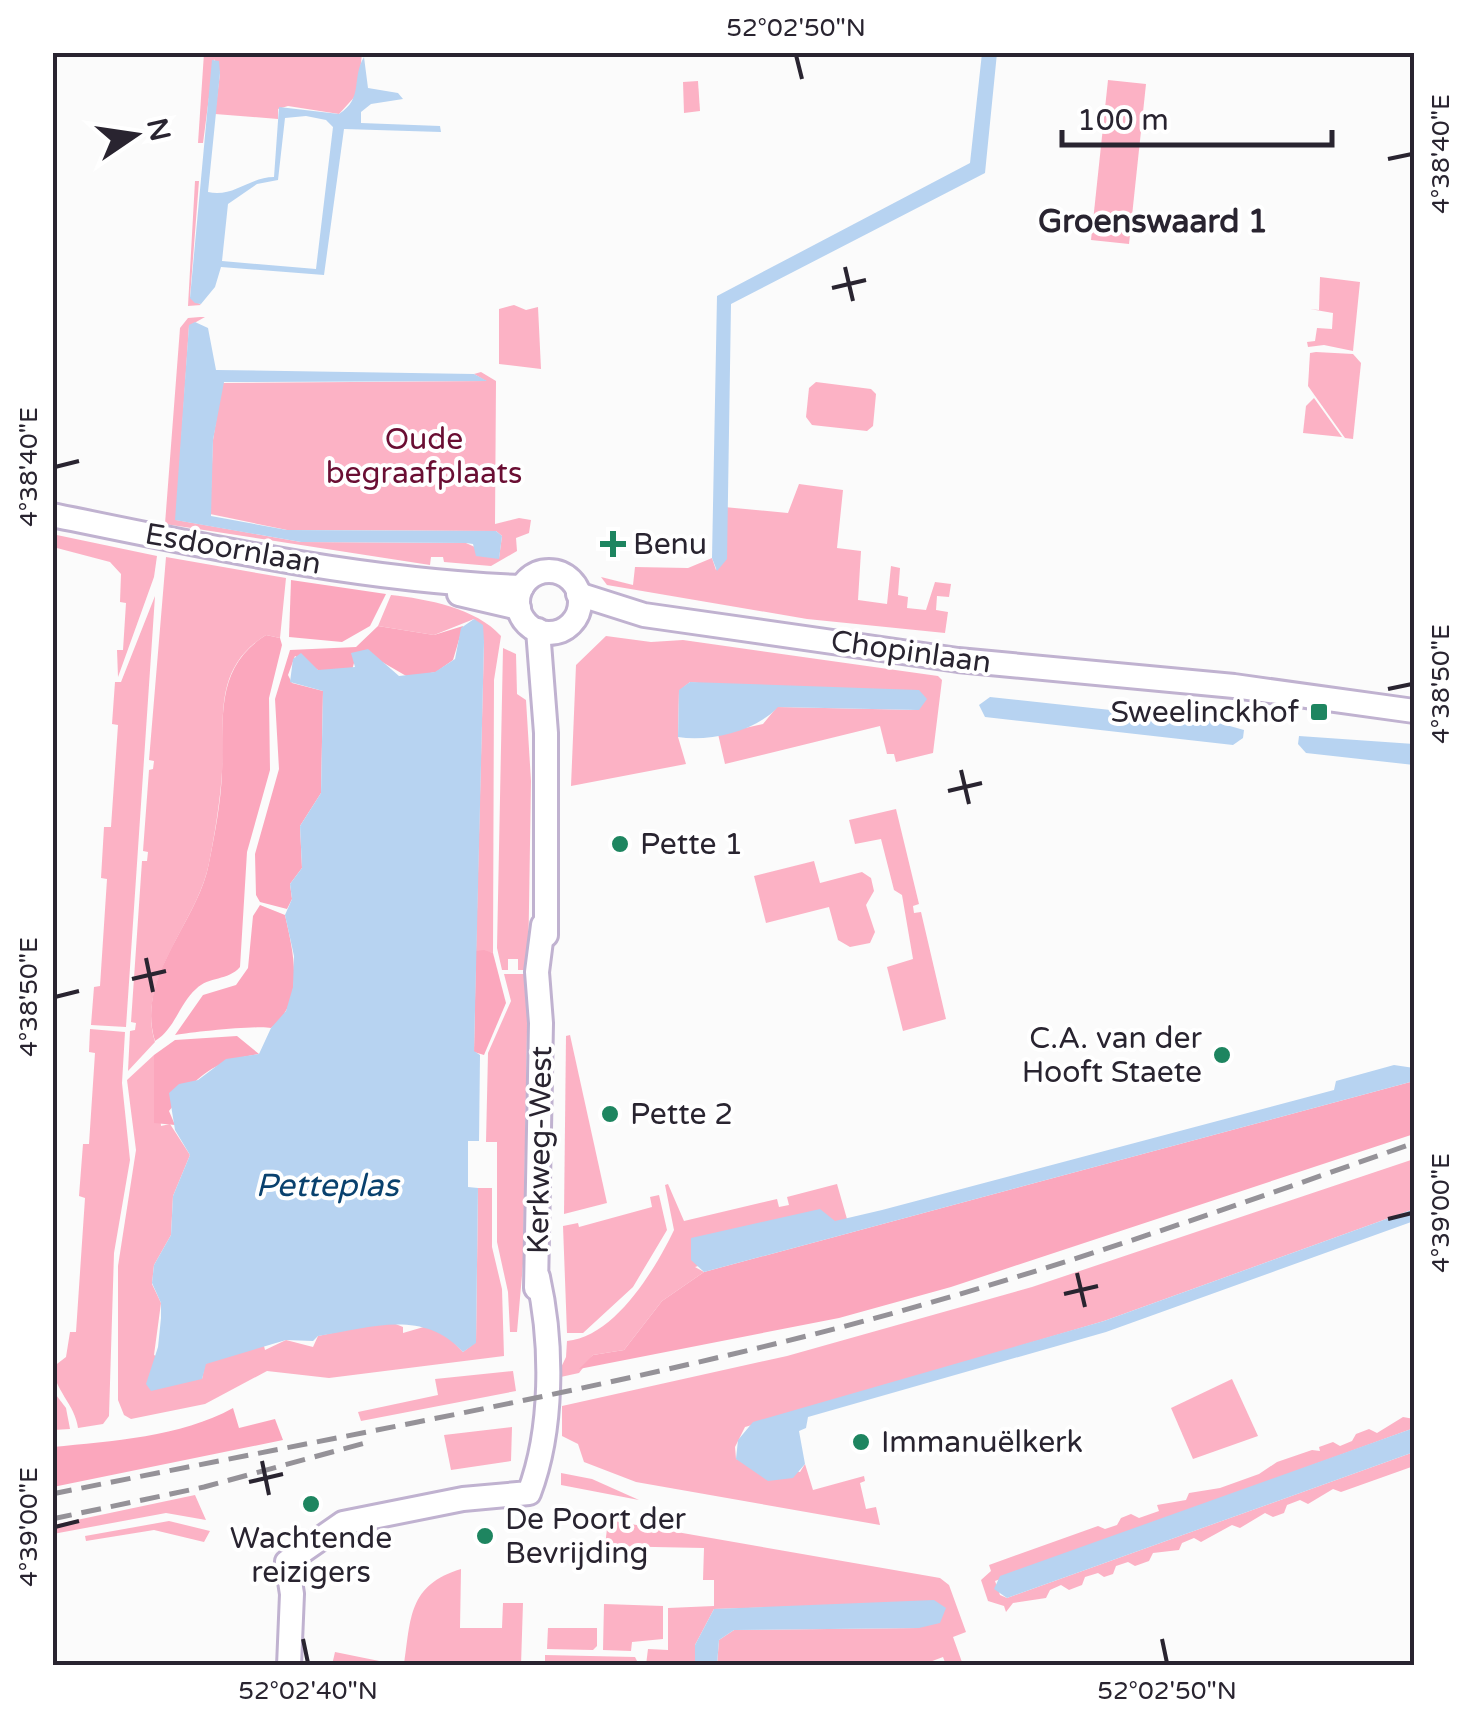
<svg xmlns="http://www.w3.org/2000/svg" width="1467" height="1718" font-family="'Varela Round',sans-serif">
  <rect width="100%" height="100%" fill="#fbfbfb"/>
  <g fill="#fcb2c5">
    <path d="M204,53H362L358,93L339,114L288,106L278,109V119L215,114L220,73L214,59L203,143H198Z"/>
    <path d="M1108,80L1146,84L1129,244L1091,240Z"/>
    <path d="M698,81L700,111L684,113L683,82Z"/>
    <path d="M195,181H199L190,297L201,305L188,306Z"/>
    <path d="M1320,277L1360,282L1353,351L1324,345L1308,347L1307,342L1315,341L1317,328L1332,329L1333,313L1310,309L1319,310Z"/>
    <path d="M514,305L526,310L538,307L541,369L499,364V309Z"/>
    <path d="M200,317H205L189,326L176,520L301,542L466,543L499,558L502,536L496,531L287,530L210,514L213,440L222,383L486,381L474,374L481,372L496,381L495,524L519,518L531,520L529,533L516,538L517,551L491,566L444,562L443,557H431L430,565L165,524L180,328L188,318Z"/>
    <path d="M1316,352L1353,354L1361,363L1353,439L1345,438L1308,386L1310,353Z"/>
    <path d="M816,382L871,389L876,394L873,426L867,431L812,425L806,417L809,388Z"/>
    <path d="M1314,398L1342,437L1303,433L1306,406Z"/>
    <path d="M799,484L843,490L837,548L861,551L858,600L887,604L891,566L900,568L898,595L908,597L907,608L926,610L935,582L951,584L949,597L937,596L936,610L948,612L945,633L807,619L607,585L601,577L633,585L635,567L688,568L712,558L716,570L726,553L724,507L788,513Z"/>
    <path d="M52,534L157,556L154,577L118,677L117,650H123L126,603L120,602L121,574L110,562L53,547Z"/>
    <path d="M166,557L286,578L280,638L266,635C212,669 225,718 222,772C220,802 215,833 209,863C198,922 135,978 155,1042L128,1071L130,1031L135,1030L136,1023L131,1022L142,861H147L148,852L143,851L149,770L153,769L154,761L149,760Z"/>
    <path d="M391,595C427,599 476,608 501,636L494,680L493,953L476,951L484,642L474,619L434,635L378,626Z"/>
    <path d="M155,596L126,1027L91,1025L94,987L100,986L107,879L101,878L104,827H111L118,725L112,724L115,682H121Z"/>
    <path d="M606,636L651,642L683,640L938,676L942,680L933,753L896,762L894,754H887L880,726L725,764L718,734L763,724L777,707L919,710L690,682L679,691L678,737L686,764L571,786L576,665Z"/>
    <path d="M503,648L516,654L517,694L526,700L531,781L528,970H518V959H508V970H502L497,948Z"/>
    <path d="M896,809L919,904L913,906L914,913L921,912L946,1019L903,1031L887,967L913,959L902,895L894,890L881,839L855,844L849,820Z"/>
    <path d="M814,861L820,883L862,872L871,878L874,891L866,905L875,932L870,943L850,947L838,940L829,907L766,923L754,876Z"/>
    <path d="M504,974H528L523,1264L517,1332H510L508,1292L497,1242V1142H486L488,1053L511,1001Z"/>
    <path d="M90,1029L125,1032L122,1083L130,1160L114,1253L109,1416L103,1424L78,1428C75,1404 54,1390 53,1367L66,1357L70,1332H76L85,1198L79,1196L83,1144H89L95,1053L89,1052Z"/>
    <path d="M570,1035L607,1203L564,1214L566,1036Z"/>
    <path d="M154,1055L161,1126L170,1124L190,1155L173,1196L171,1235L154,1265L152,1284L161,1303L154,1355L202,1379L205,1364C217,1357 249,1348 264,1346L265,1350L286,1340L313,1347L318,1336L388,1321L403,1327V1333L427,1326L446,1334L463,1352L476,1342L478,1188H492V1247L502,1289L504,1356L329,1378L267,1371L205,1404L131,1419L124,1415L118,1400V1266L136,1150L127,1080Z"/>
    <path d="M1414,1159V1209L1104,1321L745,1427L735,1447L736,1459L800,1472L805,1464L813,1490L864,1476L865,1481L860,1483L866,1509L876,1507L880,1525L636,1482L584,1462L578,1444L562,1436V1406L787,1356L1032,1287Z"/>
    <path d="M668,1184L684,1221L777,1199L779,1207L789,1205L787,1197L837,1184L847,1219L695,1267L704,1272L662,1301L624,1350L593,1355L579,1373L556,1378L566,1357L567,1341C614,1337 655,1270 674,1230L665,1185Z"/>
    <path d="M659,1195L667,1230L633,1287L583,1333H567L563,1226L578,1223L579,1227L652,1207L650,1197Z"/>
    <path d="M513,1371L516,1391L361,1421L358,1412L438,1395L435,1379Z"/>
    <path d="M1232,1379L1258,1436L1193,1459L1171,1408Z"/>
    <path d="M53,1391L66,1408L70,1429L53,1430Z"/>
    <path d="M1403,1417L1414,1419V1428L995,1581L1000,1595L1007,1598L1414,1452V1466L1341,1492L1333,1489L1308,1504L1300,1500L1287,1505L1284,1513L1273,1517L1265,1513L1240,1528L1232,1525L1201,1542L1194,1538L1182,1543L1179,1550L1153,1553L1149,1561L1135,1566L1128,1562L1116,1566L1113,1574L1104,1577L1098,1573L1085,1577L1082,1585L1069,1590L1061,1585L1050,1590L1046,1598L1013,1603L1006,1612L1004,1606L988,1601L981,1580L991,1571L989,1565L1098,1526L1105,1529L1117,1525L1121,1518L1131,1514L1139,1518L1159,1511L1157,1505L1186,1500L1189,1493L1220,1488L1259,1474L1277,1462L1312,1450L1320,1451L1319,1447L1333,1442L1340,1446L1352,1441L1356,1434L1369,1429L1377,1433Z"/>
    <path d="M512,1427L511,1461L451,1470L444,1435Z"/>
    <path d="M561,1473L592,1479L639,1500L561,1485Z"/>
    <path d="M195,1495L206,1520L166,1513L53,1534V1525Z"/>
    <path d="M608,1520L940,1578L949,1585L966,1632L953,1637L963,1665H946L943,1657L919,1666L717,1665L719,1640L734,1630L919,1628L923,1603L714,1609L695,1645V1665H646L648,1649L668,1650V1608L714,1606V1580H703L704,1548L605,1546Z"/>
    <path d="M169,1521L210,1531L204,1542L154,1530L86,1541L85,1536Z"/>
    <path d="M461,1569L460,1628H502L503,1603H523L521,1665H404C411,1618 408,1585 461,1569Z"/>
    <path d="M604,1604L663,1606V1639L632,1642L631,1651L603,1650Z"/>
    <path d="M548,1628H597V1646L593,1650L547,1649Z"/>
    <path d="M335,1652L399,1665H332Z"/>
    <path d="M545,1655L635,1657L639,1665H545Z"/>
  </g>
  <g fill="#fba7bd">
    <path d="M291,580L386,594L370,626L342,642L289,637Z"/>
    <path d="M378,626L434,635L463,626L453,660L436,672L408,677L377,659L354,663L352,670H318L295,656L288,675L292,683L323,691L321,793L300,826L302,868L290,884L292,899L287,909L260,902L256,895L255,854L279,769L275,699L290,650L356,647Z"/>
    <path d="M266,635L280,638L282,645L269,698L270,770L247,852L240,967C228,981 209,976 196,989C179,1004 175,1029 155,1041C135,976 198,923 209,863C215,833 221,802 222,772C224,718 214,668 266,635Z"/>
    <path d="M260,905L285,915C293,951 306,1001 271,1028C258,1025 193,1032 175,1035L203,995L236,985L248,968L253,916Z"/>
    <path d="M484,950L493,953L506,1003L484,1055L474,1052L476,951Z"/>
    <path d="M237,1036L259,1054C213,1061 198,1075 169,1111L175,1125L154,1123V1055L175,1040Z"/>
    <path d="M1414,1081V1134L951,1287L839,1318L579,1369L593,1355L624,1350L662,1301L704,1272Z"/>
    <path d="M233,1408L239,1428L275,1419L283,1440L53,1487V1447C111,1441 181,1437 233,1408Z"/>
  </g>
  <g fill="#b7d3f1" fill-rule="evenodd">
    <path d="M982,53H997L985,173L731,304L727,559L717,571L712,558L717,296L970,163Z"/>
    <path d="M364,57L368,88L398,93L403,99L371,104L361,112V123L440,126L441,132L344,129L324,275L221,267L215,287L201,304L195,303L190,298L212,60L219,61L220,73L208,192C233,198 249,177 274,177L279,107L339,114C364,98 351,79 364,57ZM306,116L326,120L333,127L316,269L222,261L228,204L257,184L278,180L285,118Z"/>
    <path d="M195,322L208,328L216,370L474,374L487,381L224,382L213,440L211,516L287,530L496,531L502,536L499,559L476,556L473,544L466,543L301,542L175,520L189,325Z"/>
    <path d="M474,619L483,625L484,642L474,1051L480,1055L479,1141H468V1187L478,1188L476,1343L463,1352C423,1308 370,1328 318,1336L313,1341L286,1340L206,1364L202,1379L151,1391L146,1384L158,1347L161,1318V1303L152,1283L154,1265L171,1235L173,1196L190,1155L175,1130L169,1093L179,1084L198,1080L226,1059L259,1054L271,1028L286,1011L293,987L294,956L285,915L292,899L290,884L302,868L300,826L321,793L323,691L290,682L293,659L301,653L318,670L355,667L351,653L368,649L399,676L435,672L455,659L461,628Z"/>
    <path d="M690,682L919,690L927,699L919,710L778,707C756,731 711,742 678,737L679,690Z"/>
    <path d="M990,697L1212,721L1244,730L1243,738L1233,745L985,717L979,705Z"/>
    <path d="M1299,736L1414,744V765L1306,753L1298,744Z"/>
    <path d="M1394,1065L1414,1068V1081L704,1272L691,1260V1238L820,1209L835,1221L882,1210L1334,1090L1336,1081Z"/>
    <path d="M1414,1209V1221L1106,1332L808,1417L806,1428L799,1431L805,1464L793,1478L768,1481L736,1459L738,1440L753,1422L1104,1321Z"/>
    <path d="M1414,1428V1452L1007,1598L994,1589L1000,1576Z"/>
    <path d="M934,1600L946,1608L940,1623L919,1628L734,1630L719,1640L717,1665H695V1645L714,1609Z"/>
  </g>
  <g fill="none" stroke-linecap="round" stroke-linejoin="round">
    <defs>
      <g id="secondary">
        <path d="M52,515C208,547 364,581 522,587"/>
        <circle cx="549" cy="602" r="31"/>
        <path d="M459,594L519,608"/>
        <path d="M578,594L644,615L958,660L1234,686L1414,711"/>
        <path d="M538,630L546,733V935"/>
        <path d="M536,1288L541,1023L537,972L543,925"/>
        <path d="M289,1666L292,1594L287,1562L343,1523L463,1499L529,1493C553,1430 553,1344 538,1277"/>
      </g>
    </defs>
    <use href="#secondary" stroke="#c0b2d0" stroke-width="28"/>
    <use href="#secondary" stroke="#fff" stroke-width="22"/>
    <g stroke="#959298" stroke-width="5" stroke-dasharray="20 10" stroke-linecap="butt">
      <path d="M52,1494C314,1441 579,1395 838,1328C1033,1277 1224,1210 1414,1143"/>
      <path d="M52,1519L204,1487L365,1443"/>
    </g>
  </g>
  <path fill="none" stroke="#292430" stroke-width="4" d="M796,55L802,79M1388,159L1412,154M845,267L853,301M832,288L866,280M55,467L79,461M1388,689L1412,684M961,770L969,804M948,791L982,783M146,958L153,992M132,979L166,971M55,997L79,991M1388,1219L1412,1213M1077,1273L1085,1307M1064,1294L1098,1286M262,1461L269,1495M249,1482L283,1474M55,1527L79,1521M303,1639L308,1663M1162,1639L1167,1663"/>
  <g fill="#1e8560" stroke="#fff" stroke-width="4">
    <path d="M608 529h10v10h10v10h-10v10h-10v-10h-10v-10h10z"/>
    <rect x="1309" y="702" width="20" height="20" rx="5"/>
    <circle cx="620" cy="844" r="10"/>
    <circle cx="1222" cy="1055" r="10"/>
    <circle cx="610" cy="1114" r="10"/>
    <circle cx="861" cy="1442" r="10"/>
    <circle cx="311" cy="1504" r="10"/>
    <circle cx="485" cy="1536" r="10"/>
  </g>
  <g text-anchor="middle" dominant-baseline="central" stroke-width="8" stroke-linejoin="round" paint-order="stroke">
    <g font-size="30" fill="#6a0e33" stroke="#fff">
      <text x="424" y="439">Oude<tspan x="424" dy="34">begraafplaats</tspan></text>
    </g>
    <g font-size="30" fill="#292430" stroke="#fff" text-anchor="start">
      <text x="633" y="544">Benu</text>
      <text x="1299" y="712" text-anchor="end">Sweelinckhof</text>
      <text x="640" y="844">Pette 1</text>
      <text x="1202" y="1038" text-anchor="end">C.A. van der<tspan x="1202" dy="34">Hooft Staete</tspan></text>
      <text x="630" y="1114">Pette 2</text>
      <text x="881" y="1442">Immanuëlkerk</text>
      <text x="505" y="1519">De Poort der<tspan x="505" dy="34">Bevrijding</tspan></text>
      <text x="311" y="1538" text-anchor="middle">Wachtende<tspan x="311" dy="34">reizigers</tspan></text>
    </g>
    <g font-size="30" fill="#292430" stroke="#fff">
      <text transform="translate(233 549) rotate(10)">Esdoornlaan</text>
      <text transform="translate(911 652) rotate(8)">Chopinlaan</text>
      <text transform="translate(540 1150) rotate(-89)">Kerkweg-West</text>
    </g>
    <g font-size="32" font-weight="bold" fill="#292430" stroke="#fff">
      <text x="1153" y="222">Groenswaard 1</text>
    </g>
    <g font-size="32" font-style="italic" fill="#09416e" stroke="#fff">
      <text x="327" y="1186">Petteplas</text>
    </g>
  </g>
  <rect width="1467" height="1718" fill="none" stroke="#ffffff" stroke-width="110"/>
  <g transform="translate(135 135) rotate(77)" stroke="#ffffff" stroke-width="8" paint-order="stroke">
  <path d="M0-8L18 38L0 25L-18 38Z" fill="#292430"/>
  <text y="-15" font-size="28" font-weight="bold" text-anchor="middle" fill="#292430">N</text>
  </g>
  <path d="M1062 130v15h270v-15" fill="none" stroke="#292430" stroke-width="5"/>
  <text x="1077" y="130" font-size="30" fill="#292430" stroke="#ffffff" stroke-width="8" paint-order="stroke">100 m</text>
  <rect x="55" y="55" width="1357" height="1608" fill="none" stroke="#292430" stroke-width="4"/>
  <g font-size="25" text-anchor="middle" fill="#292430">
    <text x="796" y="36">52°02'50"N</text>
    <text transform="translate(1440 154) rotate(-90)" y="9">4°38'40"E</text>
    <text transform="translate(28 467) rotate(-90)" y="9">4°38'40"E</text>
    <text transform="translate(1440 684) rotate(-90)" y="9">4°38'50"E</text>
    <text transform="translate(28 997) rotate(-90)" y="9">4°38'50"E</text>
    <text transform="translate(1440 1213) rotate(-90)" y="9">4°39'00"E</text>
    <text transform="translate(28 1527) rotate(-90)" y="9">4°39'00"E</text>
    <text x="308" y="1699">52°02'40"N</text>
    <text x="1167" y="1699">52°02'50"N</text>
  </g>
</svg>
